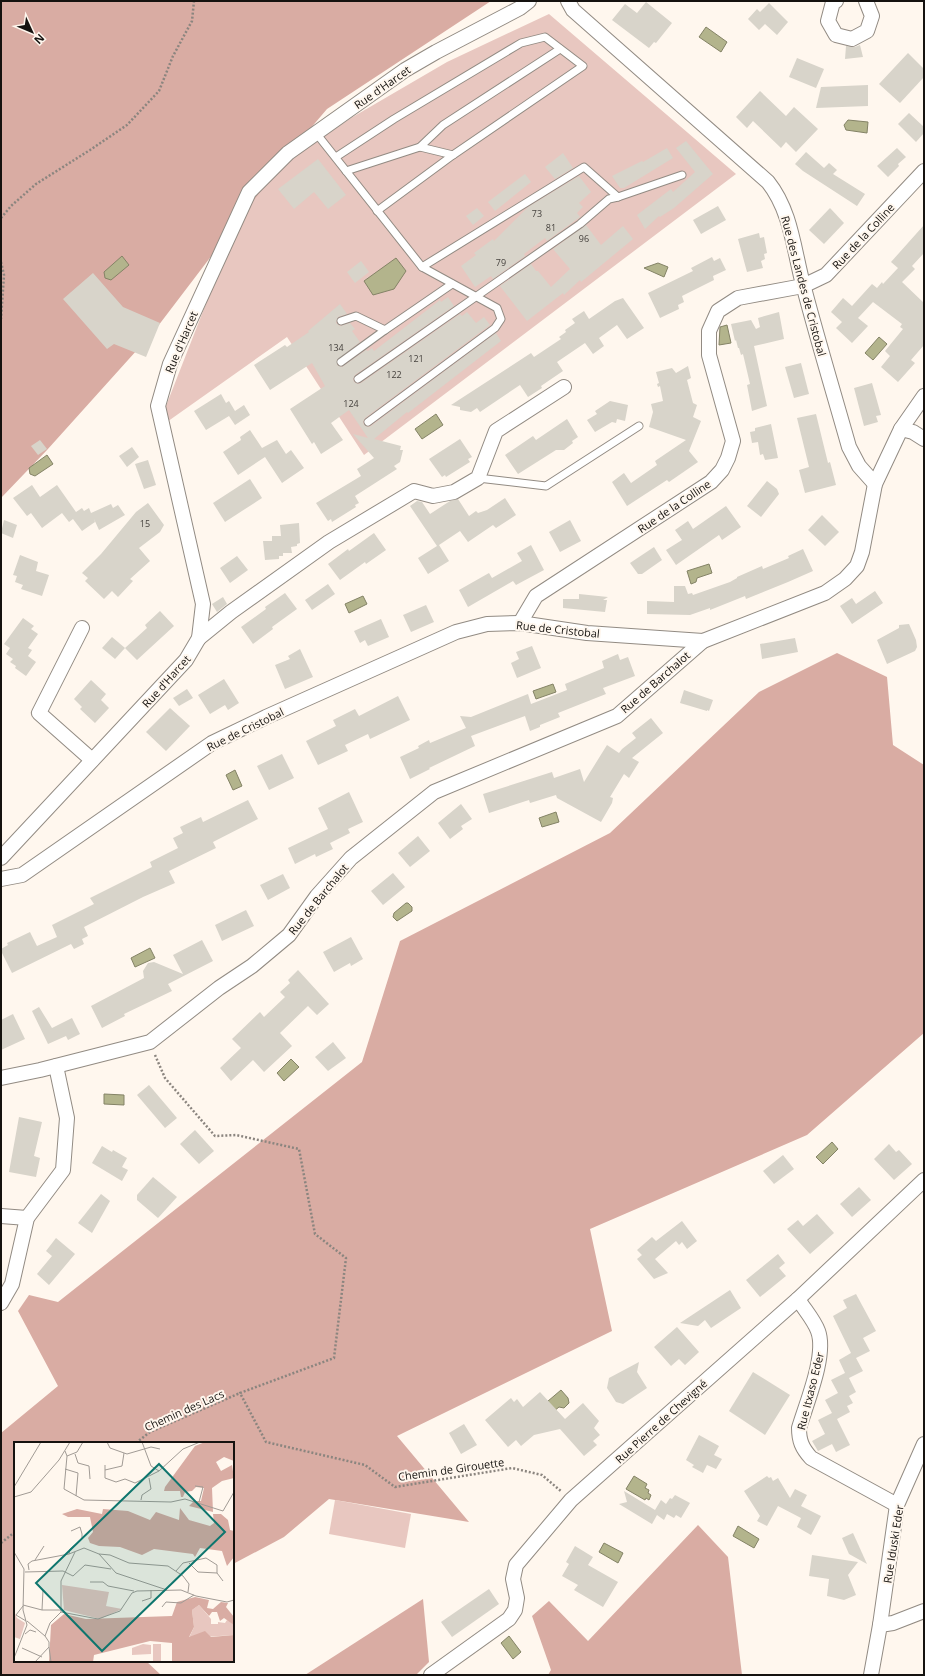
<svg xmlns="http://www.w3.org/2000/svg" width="925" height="1676" font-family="'Open Sans',sans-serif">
  <rect width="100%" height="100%" fill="#fff7ee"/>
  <g fill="#e8c7c0">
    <path d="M549,14L736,174L364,455L287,337L157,429L243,209L266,176L351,118L447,62Z"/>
    <path d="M335,1500L411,1514L405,1548L329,1534Z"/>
  </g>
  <g fill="#d9aca3">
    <path d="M1,1H491L327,109L292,150L155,330L47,450L1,498Z"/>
    <path d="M837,653L887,677L893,745L924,765V1033L807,1135L590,1229L612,1331L397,1436L469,1522L329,1499L284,1537L233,1564V1443H15V1661H146L161,1675H1V1433L58,1386L18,1311L29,1295L58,1302L362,1062L400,941L610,833L759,692Z"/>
    <path d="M698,1525L728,1557L742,1675H548L551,1670L532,1616L549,1601L588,1641Z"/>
    <path d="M423,1599L429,1662L416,1675H305Z"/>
  </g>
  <g fill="#b3b48c" stroke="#848366">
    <path d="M706,27L727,42L721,52L699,37Z"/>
    <path d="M848,120L868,122L867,133L846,130L844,125Z"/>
    <path d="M122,256L129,265L111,280L105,278L104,272Z"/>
    <path d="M396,258L406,271L394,289L373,295L364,281Z"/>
    <path d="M658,263L668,267L664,277L644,268Z"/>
    <path d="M727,325L731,343L719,345L720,327Z"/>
    <path d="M879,337L887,344L873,360L865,353Z"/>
    <path d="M436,414L443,425L422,439L415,429Z"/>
    <path d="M47,455L53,464L35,476L30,474L29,468Z"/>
    <path d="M709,564L712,573L697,578L696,582L691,584L687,571Z"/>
    <path d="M363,596L367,604L349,613L345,604Z"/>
    <path d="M553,684L556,692L536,699L533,691Z"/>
    <path d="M235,770L242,786L233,790L226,775Z"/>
    <path d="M556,812L559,822L542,827L539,818Z"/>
    <path d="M406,903H408L412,907V911L397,921L393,917L394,913Z"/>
    <path d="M150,948L155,958L135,967L131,958Z"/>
    <path d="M291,1059L299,1067L284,1081L277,1073Z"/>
    <path d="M104,1094L124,1095V1105L104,1104Z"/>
    <path d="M832,1142L838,1149L823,1164L816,1157Z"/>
    <path d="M561,1390L568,1398L569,1403L564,1408L559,1407L548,1416L541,1407Z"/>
    <path d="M634,1476L647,1484L645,1488L649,1490L648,1493L651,1495L649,1500L646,1498L645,1500L626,1489Z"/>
    <path d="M738,1526L759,1539L754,1548L733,1536Z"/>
    <path d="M604,1543L623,1553L618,1563L599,1552Z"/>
    <path d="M509,1636L521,1652L513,1659L501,1643Z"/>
  </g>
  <g fill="#d8d4ca">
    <path d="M646,2L672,23L656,43L654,42L649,48L612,20L625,4L637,13Z"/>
    <path d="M769,3L788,22L777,35L765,24L759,30L748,19L757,9L760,12Z"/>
    <path d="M860,45L863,57L845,59L846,46L855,47Z"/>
    <path d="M908,53L924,69V77L900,103L879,84Z"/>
    <path d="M797,58L824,69L816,88L789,77Z"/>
    <path d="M868,85V106L816,108L821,87Z"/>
    <path d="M760,91L786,116L794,107L818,129L796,152L786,142L781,148L753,121L747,128L736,117Z"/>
    <path d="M909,113L924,127V133L916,142L898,124Z"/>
    <path d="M686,141L713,174L674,208L660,217L659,216L645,229L637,215L671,189L673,192L695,172L676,148Z"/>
    <path d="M667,148L673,158L624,188H620L612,176L642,161L643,162Z"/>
    <path d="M897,148L906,157L898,164L899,166L888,177L877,166Z"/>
    <path d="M806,152L824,168L829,163L837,170L833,174L865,194L857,206L803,171L795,164Z"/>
    <path d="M563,153L573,168L555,179L545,167Z"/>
    <path d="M318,159L346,195L328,209L314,192L294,209L278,189Z"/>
    <path d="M525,174L531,182L495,211L488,202Z"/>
    <path d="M579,176L591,192L579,203L583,207L577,213L580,217L547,241L545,238L524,254L525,256L493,279L491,276L475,287L461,266L476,255L474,253L493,239L494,241L528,207Z"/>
    <path d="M718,206L726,220L701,234L693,220Z"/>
    <path d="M477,208L484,216L473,225L466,216Z"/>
    <path d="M830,208L844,223L824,244L809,230Z"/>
    <path d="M586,225L601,245L623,226L633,239L581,282L580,280L564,295L563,293L527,321L500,286L531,264L536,271H538L551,287L570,269L553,249Z"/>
    <path d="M924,225V253L912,266L915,269L902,282L924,303V345L911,360L915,363L898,382L881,367L890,356L885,351L903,329L900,327L902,324L873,302L858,318L868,326L852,343L836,328L842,322L831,312L843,298L852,306L872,284L877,288L882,282L883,284L898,268L891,262Z"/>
    <path d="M759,233L760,238L764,237L767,253L764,254L765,259L761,261L763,268L747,272L738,239Z"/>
    <path d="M712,257L714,261L720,258L726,270L713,276L714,280L682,296L684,302L678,305L679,309L660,318L648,293L693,271L691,268Z"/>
    <path d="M361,261L369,272L355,283L347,272Z"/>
    <path d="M93,273L123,307L160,323L146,357L114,344L107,349L63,299Z"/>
    <path d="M448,297L454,306L355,375L353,379L354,382L358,384L361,383L460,314L462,316L467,312L476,323L484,317L490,325L365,418L363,422L364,425L368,427L371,426L496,333L501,341L408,413L407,412L374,439L401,446L400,450H403L400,462L394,466L397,469L355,496L359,503L355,505L356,507L332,522L331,519L328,521L316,503L361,476L357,469L374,458L353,434L368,438L349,410L331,423L343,440L321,454L314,442L312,444L290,409L325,386L312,363L270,390L254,365L285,345L287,347L309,332L308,331L340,304L347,314L338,317L336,323L340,326L350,323L355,329L352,331L360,342L337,360V365L342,367L366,350L368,351L372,348L374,351L440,300L441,302Z"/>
    <path d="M623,298L644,328L627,339L617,325L599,338L604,346L593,354L585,343L557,362L563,371L541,386L542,388L528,397L520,385L480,412L477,408L471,412L460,410V407L451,405L531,353L534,357L561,339L559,337L566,332L565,330L575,323L572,319L584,311L589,319L615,301Z"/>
    <path d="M779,312L784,339L754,346L767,406L752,411L747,385L750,384L743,354L741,355L739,348H738L736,340L735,341L731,324L751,320L756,329L760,327L758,318Z"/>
    <path d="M801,363L809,394L794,398L785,367Z"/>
    <path d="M688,366L691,378L687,380L693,403L697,405L693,417L701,421L689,451L698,462L669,482L667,480L627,506L612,482L624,473L631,483L657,465L655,461L686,440L649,427L653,412L651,404L663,401L660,386L658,387L657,384L659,383L656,372L672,368L676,373Z"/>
    <path d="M872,383L881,415L876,416L878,422L864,426L854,388Z"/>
    <path d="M221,394L226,403L229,401L235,411L244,405L250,415L235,425L229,416L206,430L194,411Z"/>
    <path d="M610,401L628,405L625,421L617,419L616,423L612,422L595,432L587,420L597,414L595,411Z"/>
    <path d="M816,414L828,463L830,462L836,485L805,493L799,470L809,467L797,418Z"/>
    <path d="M567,419L578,437L572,441L573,443L564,450H556L518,474L505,455L533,436L536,440Z"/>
    <path d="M771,424L778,458L765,460L763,454L760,455L758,442L752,443L750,432L755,431V428Z"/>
    <path d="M250,430L262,448L277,440L286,454L291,450L304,468L282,483L265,457L238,475L223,452L241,440L240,437Z"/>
    <path d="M460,439L472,457L468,459L470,462L446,477L445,475L442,477L429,459Z"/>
    <path d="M40,440L47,449L38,455L31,446Z"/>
    <path d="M132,447L139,457L127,467L119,456Z"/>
    <path d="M148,460L156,485L144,489L135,464Z"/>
    <path d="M250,479L262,498L225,522L213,503Z"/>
    <path d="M767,481L777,489L779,494L761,517L747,506Z"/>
    <path d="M32,485L40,497L57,485L76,512L82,508L84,511L89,508L91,513L111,504L113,508L118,505L125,515L99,530L94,519L95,522L82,531L73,519L69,522L62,513L42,528L31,513L27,516L13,498Z"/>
    <path d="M505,498L516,515L496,528L493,525L468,542L460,531L439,545L449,561L428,574L418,558L437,546L410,506L417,501L422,502L430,514L450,501L458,499L469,516L476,511L478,513L487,510Z"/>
    <path d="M148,503L164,525L160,532L139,548L150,561L130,579L133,581L118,597L112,591L104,599L85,581L88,578L82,573L101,554L136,512Z"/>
    <path d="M726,506L741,527L722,540L719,535L676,565L666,550L682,540L675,530L688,521L693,529Z"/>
    <path d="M822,515L839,532L825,546L808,530Z"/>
    <path d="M4,520L17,525L13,538L1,533Z"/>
    <path d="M570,520L581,541L560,552L549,532Z"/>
    <path d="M299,523L300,543L297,544V546L291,547L292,553H283V556H279V559L265,560L263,541H272V536H281L280,525Z"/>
    <path d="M374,533L386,550L366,564L365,562L340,580L328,564L348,549L349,551Z"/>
    <path d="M531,545L544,570L516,585L513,581L468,607L459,590L489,573L492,578L522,561L517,553Z"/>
    <path d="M654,547L662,560L642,574H638L630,563Z"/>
    <path d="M803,549L813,571L788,582L746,599L745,596L710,610V608L690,615L647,614V601L674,602V586H685L688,594L692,593L693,595L730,582L737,578V577L762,566L763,569L789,558L788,556Z"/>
    <path d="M20,555L38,562L36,571L49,575L42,596L21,589L23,585L15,582L17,576L13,575Z"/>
    <path d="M237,556L248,570L230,583L220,568Z"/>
    <path d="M328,584L335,594L312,610L305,600Z"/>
    <path d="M875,591L883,603L852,624L840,606L852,598L856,604Z"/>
    <path d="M285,593L297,609L272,627L273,629L253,644L241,627L266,609L265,607Z"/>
    <path d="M579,594L608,597L603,600H607L605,612L563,608V599H579Z"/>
    <path d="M223,597L227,604L217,612L212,604Z"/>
    <path d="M426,605L434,622L411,632L403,615Z"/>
    <path d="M160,611L174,626L137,660L125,648L147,628L145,625Z"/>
    <path d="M23,618L34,626L31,629L38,634L28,648L32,650L28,656L36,662L26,676L15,668L16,666L10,662L13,659L6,654L10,648L4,644Z"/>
    <path d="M381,619L389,637L368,646L365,640L360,643L354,631Z"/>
    <path d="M909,624L916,640L917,647L915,651L887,664L877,640L899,628V625Z"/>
    <path d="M112,637L125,648L115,659L102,648Z"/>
    <path d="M795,638L798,652L762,659L760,644Z"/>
    <path d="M532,646L541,668L517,678L511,663L519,659L516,652Z"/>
    <path d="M300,649L313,677L285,689L275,665L290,659L288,656Z"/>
    <path d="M618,654L620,660L628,657L635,676L603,688L606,694L558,713L560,717L540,725V727L530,731L525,716L471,736L475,746L429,768L430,769L410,779L400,757L419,748L418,746L429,740L430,743L466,728L460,716L471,717L528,694L531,704L567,690L565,684L604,668L602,661Z"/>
    <path d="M224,679L239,703L228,710L225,705L210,714L198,695Z"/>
    <path d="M91,680L106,694L101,700L109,708L95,723L80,709L82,707L74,699Z"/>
    <path d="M187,689L193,698L179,706L173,698Z"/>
    <path d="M684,690L713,700L709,711L707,710V711L680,703Z"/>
    <path d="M398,696L410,720L370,739L368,734L345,745L348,751L318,765L306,741L336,726L333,720L355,709L359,716Z"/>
    <path d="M170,708L190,726L166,751L146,732Z"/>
    <path d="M651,718L663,733L632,758L639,762L629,778L624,774L610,797L613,798L612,803L601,822L557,798L556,795L530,803L529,800L489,813L483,794L552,772L554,778L580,769L584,782L607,745L619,753L622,749L636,738L632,733Z"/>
    <path d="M282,754L294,778L269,790L257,766Z"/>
    <path d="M349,792L363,822L348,829L350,833L330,843L333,849L316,857L315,854L295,864L288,848L328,829L318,808Z"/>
    <path d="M248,800L258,819L213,842L216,848L169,871L175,883L143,897L84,927L88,936L82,939L84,944L74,949L71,944L12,973L1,951V949L8,945L7,943L30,932L37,946L57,937L52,925L94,904L90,898L152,867L150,862L178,848L173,838L183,833L180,827L201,817L203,822Z"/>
    <path d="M461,804L472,819L461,826L463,829L450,839L438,823Z"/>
    <path d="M418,836L430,851L410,867L398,853Z"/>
    <path d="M393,873L405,887L383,905L371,891Z"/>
    <path d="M283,874L290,888L268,900L260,885Z"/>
    <path d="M246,910L254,926L222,941L215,925Z"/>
    <path d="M351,937L363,959L351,966L350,963L334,972L323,952Z"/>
    <path d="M202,940L213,961L168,984L172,991L124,1014L125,1016L102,1028L91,1006L144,978L143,971L148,963L154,962L183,974L173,955Z"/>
    <path d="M298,970L329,1004L317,1015L308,1006L280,1033L292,1046L264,1072L253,1060L231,1081L220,1068L241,1048L232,1039L260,1012L264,1017L285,997L280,992L290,983L288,980Z"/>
    <path d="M39,1007L52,1028L72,1018L80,1034L68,1040L66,1036L48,1044L32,1011Z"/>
    <path d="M13,1014L25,1039L1,1050V1020Z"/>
    <path d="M333,1042L346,1058L328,1071L315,1057Z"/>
    <path d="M149,1085L177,1118L165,1128L137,1095Z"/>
    <path d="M19,1117L42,1122L34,1156L40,1158L36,1177L9,1172Z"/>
    <path d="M195,1130L214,1151L199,1164L180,1144Z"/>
    <path d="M889,1144L896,1152L899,1150L912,1164L894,1180L874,1159Z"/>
    <path d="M102,1146L112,1152L113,1150L127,1158L122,1167L128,1170L122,1181L92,1163Z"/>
    <path d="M783,1155L794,1169L774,1184L763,1171Z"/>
    <path d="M153,1177L177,1197L158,1218L137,1200V1195Z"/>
    <path d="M859,1187L871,1200L852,1217L840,1204Z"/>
    <path d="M101,1194L110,1201L92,1233L78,1223Z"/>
    <path d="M817,1214L834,1233L810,1254L787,1229L798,1220L803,1226Z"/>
    <path d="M682,1221L697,1241L687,1249L682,1242L679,1245L676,1241L655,1259L668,1273L654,1279L637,1259L642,1255L637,1250L652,1237L656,1241Z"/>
    <path d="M56,1238L75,1254L49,1285L37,1274L52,1256L46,1251Z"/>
    <path d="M778,1254L785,1263L779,1268L786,1276L760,1297L746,1280Z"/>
    <path d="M730,1290L741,1308L711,1328L705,1320L698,1326L680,1323Z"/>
    <path d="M856,1294L876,1331L863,1338L870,1351L856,1358L863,1371L849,1378L856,1392L849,1396L853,1403L847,1406L850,1412L837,1419L850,1445L836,1452L832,1444L818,1451L812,1441L825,1434L818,1420L832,1413L825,1400L838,1393L831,1380L845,1373L839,1360L851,1353L833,1316L847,1308L843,1300Z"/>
    <path d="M677,1327L699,1352L685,1365L679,1359L671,1366L654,1347Z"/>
    <path d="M639,1362L637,1372L647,1388L623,1404L616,1402L607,1388L609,1378Z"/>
    <path d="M753,1372L790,1395L765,1435L729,1411Z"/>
    <path d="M540,1392L565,1419L583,1403L599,1421L594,1428L600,1435L593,1441L597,1445L584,1456L560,1429L534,1435L521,1446L516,1440L508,1447L485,1420L511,1398L514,1402L517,1399L523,1407Z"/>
    <path d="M464,1424L477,1445L461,1454L449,1433Z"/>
    <path d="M699,1435L719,1446L714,1455L722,1459L716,1469L707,1465L703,1473L692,1467L694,1465L686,1460Z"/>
    <path d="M767,1476L769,1478L771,1477L773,1481L778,1478L790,1498L795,1489L807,1495L801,1506L821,1516L811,1535L797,1527L801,1518L778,1506L767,1526L757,1521L760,1516L744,1491Z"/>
    <path d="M624,1491L655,1510L661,1500L666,1504L670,1498L672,1499L675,1495L690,1503L681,1518L676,1515L674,1518L667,1514L664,1520L657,1515L652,1524L619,1504L627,1502Z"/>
    <path d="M853,1533L867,1564L849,1554L842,1538Z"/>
    <path d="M575,1546L593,1557L588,1565L618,1582L603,1607L574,1590L578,1585L562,1576L569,1564L566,1562Z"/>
    <path d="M812,1555L858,1562L848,1575L856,1595L844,1600L827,1596L829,1579L809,1576Z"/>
    <path d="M489,1589L499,1604L452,1637L441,1622Z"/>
  </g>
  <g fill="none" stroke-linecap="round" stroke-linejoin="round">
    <defs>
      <g id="service">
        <path d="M316,133L422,267L497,308L501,319L495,328L368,422"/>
        <path d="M420,147L453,155"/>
        <path d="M336,157L394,119L521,43L545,37L583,66L453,155L377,211"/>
        <path d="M346,171L420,147L443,125L560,49"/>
        <path d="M422,267L584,167L618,197L682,175"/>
        <path d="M341,321L356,316L385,330L452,284"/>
        <path d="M341,362L385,330"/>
        <path d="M358,379L580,224L609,199L618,197"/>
        <path d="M478,478L546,486L639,426"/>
      </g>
      <g id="minor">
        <path d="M568,1L573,10L768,182C792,212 794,253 804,288C818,341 834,394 849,447L859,466L875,484"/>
        <path d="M836,1L833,2L828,21L836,35L852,39L867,31L872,16L866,1"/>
        <path d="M901,429L913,432L924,439"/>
        <path d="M520,623L536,596L711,482L722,470L728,458L733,441L709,355V331L718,311L738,298L803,286L826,275L924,171"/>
        <path d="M82,628L39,713L92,760"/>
        <path d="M199,638L231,612L329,542L414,491L433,496L454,492L478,478L496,431L564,387"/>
        <path d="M1,858L186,660L199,638L203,604L158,406L170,364L249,192L288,153L405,70L436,52L520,8L529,1"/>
        <path d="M1,879L22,875L212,743L266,717L456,632L487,624L520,623L587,633L703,641L825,593L845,579L857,566L862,552L875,484L901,429L924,396"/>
        <path d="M1,1078L40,1070L150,1042L219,988L252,966L289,935L317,896L351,858L434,792L617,716L703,641"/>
        <path d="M1,1216L27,1218"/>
        <path d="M798,1299C804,1309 814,1320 818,1331C827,1355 806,1404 799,1428C799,1441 802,1448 811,1458L897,1505"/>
        <path d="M1,1303L12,1284L27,1218L63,1170L67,1118L56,1066"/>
        <path d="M880,1625L897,1505L924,1444"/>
        <path d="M431,1675L509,1619L515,1610L517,1598L513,1579L516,1565L571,1500L798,1299L924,1180"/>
        <path d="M871,1675L880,1625L893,1623L924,1611"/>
      </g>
    </defs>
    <use href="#service" stroke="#928b83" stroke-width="9"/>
    <use href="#minor" stroke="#928b83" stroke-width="16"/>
    <g stroke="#8b857f" stroke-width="2.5" stroke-dasharray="2 2" stroke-linecap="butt">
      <path d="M1,218L11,206L36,184L90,150L127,125L159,91L173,56L192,21L194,1"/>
      <path d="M1,262L4,275L1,319"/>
      <path d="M155,1055L165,1078L215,1136L236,1135L299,1149L315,1234L346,1258L334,1358L240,1393L266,1442L365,1465L395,1487L512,1468L542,1475L562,1492"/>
      <path d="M136,1443L150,1432L240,1393"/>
      <path d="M1,1543L15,1532"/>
    </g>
    <use href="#service" stroke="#fff" stroke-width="7"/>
    <use href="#minor" stroke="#fff" stroke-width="14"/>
  </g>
  <g text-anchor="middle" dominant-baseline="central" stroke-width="4" stroke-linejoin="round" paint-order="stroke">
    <g font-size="9" fill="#46423e">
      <text x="537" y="213">73</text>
      <text x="551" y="227">81</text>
      <text x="584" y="238">96</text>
      <text x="501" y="262">79</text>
      <text x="336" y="347">134</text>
      <text x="416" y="358">121</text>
      <text x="394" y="374">122</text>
      <text x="351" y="403">124</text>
      <text x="145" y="523">15</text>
    </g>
    <g font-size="11" fill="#15120f" stroke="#fff7ee">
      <text transform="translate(382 87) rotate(-35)">Rue d'Harcet</text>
      <text transform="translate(863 236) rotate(-47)">Rue de la Colline</text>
      <text transform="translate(804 286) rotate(75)">Rue des Landes de Cristobal</text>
      <text transform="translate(181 342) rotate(-67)">Rue d'Harcet</text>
      <text transform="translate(674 506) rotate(-34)">Rue de la Colline</text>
      <text transform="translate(558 629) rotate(6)">Rue de Cristobal</text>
      <text transform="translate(166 681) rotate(-48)">Rue d'Harcet</text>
      <text transform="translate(655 682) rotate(-41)">Rue de Barchalot</text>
      <text transform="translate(245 729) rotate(-26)">Rue de Cristobal</text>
      <text transform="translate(318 899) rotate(-51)">Rue de Barchalot</text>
      <text transform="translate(810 1391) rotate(-76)">Rue Itxaso Eder</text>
      <text transform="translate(184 1410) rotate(-24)">Chemin des Lacs</text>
      <text transform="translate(661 1421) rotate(-42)">Rue Pierre de Chevigné</text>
      <text transform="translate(451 1469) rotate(-8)">Chemin de Girouette</text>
      <text transform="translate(893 1544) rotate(-81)">Rue Iduski Eder</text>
    </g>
  </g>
  <g transform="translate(14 1442)">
    <rect width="220" height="220" fill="#fff7ee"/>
    <path d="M48,143L95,150L92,164L108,167L86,177L50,168ZM185,163L197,177V182H204V180L211,181L213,178L216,179L220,183V193L175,196L180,185L178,168ZM0,169L3,176L11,181L6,197L0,195ZM129,202L137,203V212L118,213V206ZM139,202H147V219H139Z" fill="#e8c7c0"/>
    <path d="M191,0H220V19L210,15L202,20L207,29L218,23L220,36L208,39L198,46L199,70L175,64L180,59H187L190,46L182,45L178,49L171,50L169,55H167L166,49H150L151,45L181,4ZM166,66L175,78L196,84L200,81L199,72H207L214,78L216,88L220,89V115L213,124L208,109L186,106L181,115L179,112L140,107L128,113L106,105L85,104L76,101L74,96L79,90L76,75H54L48,72L63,67L88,72L89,67L114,69L136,78L142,70L165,78ZM181,155L195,158L193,166L199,167L207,160L214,161L212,165L220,175V183L210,176L206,179L203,170H198L195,174L185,163L178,168L180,185L175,195L191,189L197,195L220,193V220H158V201L136,199L80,213L79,220H35L37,183L50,172L72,177L158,174L163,160Z" fill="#d9aca3"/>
    <path fill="none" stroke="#a19b95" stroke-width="1" d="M93,0L96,6L113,12L137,5L146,7M128,0L137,24L145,29L169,7L186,0M51,9L53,14L50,47L70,58L157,60L171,57L209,69L220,50M61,12L64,21L75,24L76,37M53,14L63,10L69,0M91,23V36L102,40L111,37L121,41L145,29M51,27L64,31L62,54M91,28L108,24L110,11M181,44L189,45L185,60M0,45L27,0M0,55L17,50L45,18L56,0M127,58L128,53L137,47L135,36M0,110L10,127L9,168L13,183L0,216M55,112L56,107L68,97V92L66,85L57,89M85,112L96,113L115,121L154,124L169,134L175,142L174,150M21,118L30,104M175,121L184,130L203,131M15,128L14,122L18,119L55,112L70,106L85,112L102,131L153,148M162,129L169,121L192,116L203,123V131L209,139M11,130L49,129L59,134L71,123L97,127M76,140H89L94,144L120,149M128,159L137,156V148M9,163L28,168H47M9,164L2,173L12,179M148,165L152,160L167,161L180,153M28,168L29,148M47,170L84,177L106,169L118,151L123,149L167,148L182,154L213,160L220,158M47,170V139L61,110M13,179L31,194L35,200V205L21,220M11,192L16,188L22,190M31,194L36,181L47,170M35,205L37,220M8,206L28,215"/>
    <path fill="#0f766e" fill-opacity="0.15" stroke="#0f766e" stroke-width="2" d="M145,22L211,90L88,209L22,141Z"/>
    <rect width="220" height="220" fill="none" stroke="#15120f" stroke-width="2"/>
  </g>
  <rect width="925" height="1676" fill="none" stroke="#15120f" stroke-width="4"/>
  <g transform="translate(32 32) rotate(134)" stroke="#fff7ee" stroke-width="3" paint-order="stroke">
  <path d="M0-3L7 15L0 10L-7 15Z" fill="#15120f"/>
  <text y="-6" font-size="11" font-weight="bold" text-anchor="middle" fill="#15120f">N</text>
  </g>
</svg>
